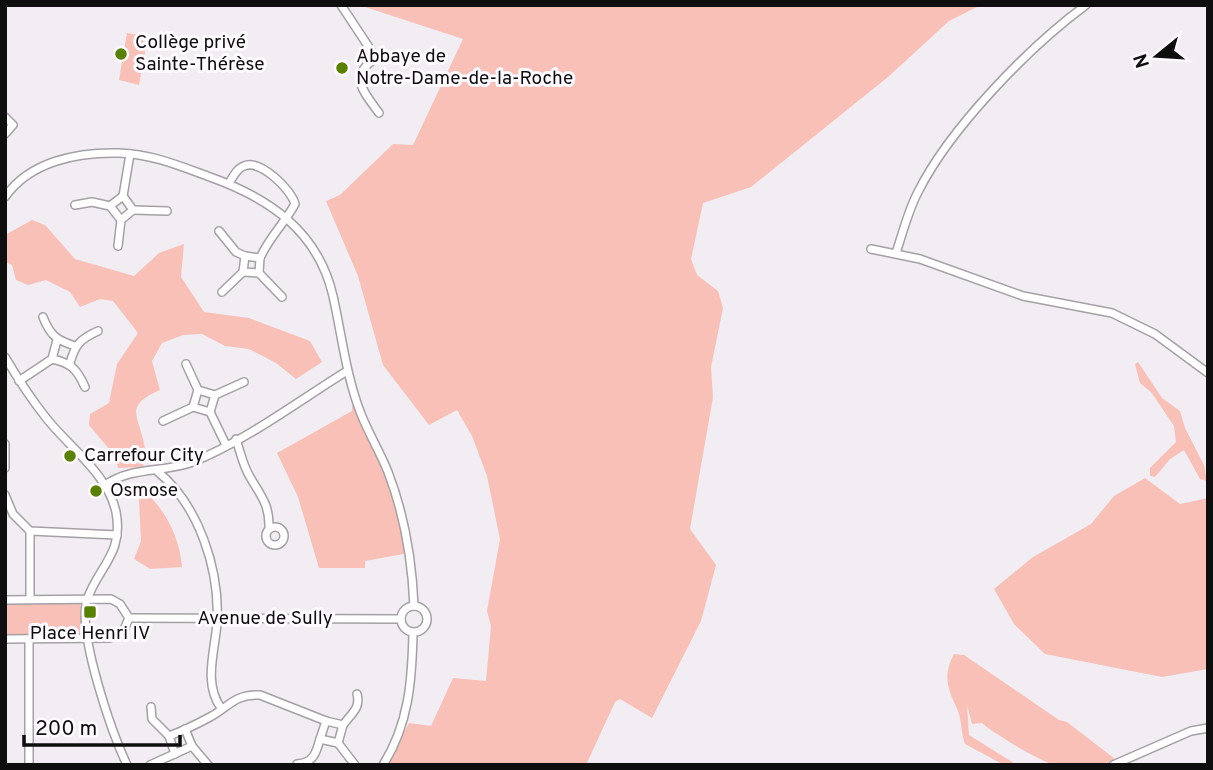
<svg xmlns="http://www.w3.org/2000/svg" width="1213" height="770" font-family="Overpass,sans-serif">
  <rect width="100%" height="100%" fill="#f1edf2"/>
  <g fill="#f9c0b8">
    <path d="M359,5H981L949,21L888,77L751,187L703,203L691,259L697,275L718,291L723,308L711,367L713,397L690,529L716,565L701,621L652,718L620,699L615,702L586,765H386L409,723L431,726L453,678L486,681L491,626L487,611L500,539L487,476L472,436L457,410L429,425L383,365L358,276L326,201L340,195L393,144L413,145L463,39Z"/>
    <path d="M127,33L148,36L139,85L119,80Z"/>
    <path d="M32,220L45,225L75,259L134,276L159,253L184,244L181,277L204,312L249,318L310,341L322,362L296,379L276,363L249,349L225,346L202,334L183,335L162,343L152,361L160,390C123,406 139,416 144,444C146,451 144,460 143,467L118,468L115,456L89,425L90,414L109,403L117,364L138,333L113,301L100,299L80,307L70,292L46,280L28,285L16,280L12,265L5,262V235Z"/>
    <path d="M1138,362L1162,398L1180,411L1185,428L1204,465L1207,481L1200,479L1184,450L1170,459L1155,477L1150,476V468L1176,442L1174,426L1151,392L1140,383L1135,364Z"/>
    <path d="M352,405L385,468L409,553L365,561V568H319L298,497L277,453L352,411Z"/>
    <path d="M1145,478L1180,504L1208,498V669L1162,677L1045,654L1014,624L994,589L1033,557L1091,524L1114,496Z"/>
    <path d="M145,492C166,510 180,539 182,567L150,569L134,559L141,541L139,499Z"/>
    <path d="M5,602L80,603L83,631L77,636L5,637Z"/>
    <path d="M954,654L964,655L1059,720L1067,722L1115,759C1102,768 1070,769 1055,765C1039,761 993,733 982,723L972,724L967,705L969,735L1017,765H1004L965,744C961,734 962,721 958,711C948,689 942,677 954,654Z"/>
  </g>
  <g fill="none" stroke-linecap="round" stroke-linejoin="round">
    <defs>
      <g id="minor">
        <path d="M341,5L376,58C348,76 363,91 379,113"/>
        <path d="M5,117L13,125L5,134"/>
        <path d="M229,183C233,177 237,168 244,166C260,159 291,189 295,204C284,224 270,236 260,258"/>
        <path d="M123,196L130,154"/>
        <path d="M5,197C30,161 78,152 119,153C152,154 180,166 210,177C269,198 318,231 333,296C342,336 346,376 361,414C369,434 380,452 388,472C405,516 412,559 414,606"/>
        <path d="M75,205L92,202L110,206"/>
        <path d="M133,210L167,211"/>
        <path d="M219,231L236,252L245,256"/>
        <path d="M118,246L121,220L133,210L123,196L110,206L121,220"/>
        <path d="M871,249L920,259L1023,296L1112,313L1155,334L1208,373"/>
        <path d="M896,253C903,232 908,211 918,192C950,128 1029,47 1086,5"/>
        <path d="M243,272L259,273L282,297"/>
        <path d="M222,292L243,272L245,256L260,258L259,273"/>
        <path d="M43,317C50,335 56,340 75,346"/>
        <path d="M5,357C18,379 31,399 47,419C70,448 108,474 116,512C124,554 98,567 87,600C77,633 112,733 127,765"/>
        <path d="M52,359C71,363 77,369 85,387"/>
        <path d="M70,363C75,345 80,339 98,331"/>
        <path d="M186,364L198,390L193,407"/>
        <path d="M19,381L52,359L57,340"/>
        <path d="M215,395L244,382"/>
        <path d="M210,412L226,445"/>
        <path d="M163,421L193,407L210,412L215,395L198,390"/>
        <path d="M236,439C240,451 243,466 250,477C261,496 270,505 269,529"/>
        <path d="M5,444V468"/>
        <path d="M157,471C199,505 220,570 217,623C215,651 203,683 221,708"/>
        <path d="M105,485C132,466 163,473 193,462C247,440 297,402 347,371"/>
        <path d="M5,495L13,514L30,531L117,535"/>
        <circle cx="275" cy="536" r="9"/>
        <path d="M30,599V531"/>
        <path d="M5,600L111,599L120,604L129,618L123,632L110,638L5,639"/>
        <circle cx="414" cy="619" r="13"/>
        <path d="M129,618L401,619"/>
        <path d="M29,639V765"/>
        <path d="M151,707L152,719L169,736L175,754"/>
        <path d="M326,721L343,725L338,743"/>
        <path d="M343,725C351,714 361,708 357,694"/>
        <path d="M185,729L192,746L208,765"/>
        <path d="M169,736C183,731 197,724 210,717C229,707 234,694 260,695L326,721L320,739L338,743L355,765"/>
        <path d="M297,764C313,763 316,754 320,739"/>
        <path d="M150,765L192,746"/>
        <path d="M383,765C409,724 412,680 413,633"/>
        <path d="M1113,765L1191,731L1208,728"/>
      </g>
    </defs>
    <use href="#minor" stroke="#a4a0a5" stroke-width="10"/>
    <use href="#minor" stroke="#fff" stroke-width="7"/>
  </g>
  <g fill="#588001" stroke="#fefaff" stroke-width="2.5">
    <circle cx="121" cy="54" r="7"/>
    <circle cx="342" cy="68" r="7"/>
    <circle cx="70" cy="456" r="7"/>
    <circle cx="96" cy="491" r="7"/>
    <rect x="83" y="605" width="14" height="14" rx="3.5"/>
  </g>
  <g text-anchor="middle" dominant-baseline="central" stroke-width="6" stroke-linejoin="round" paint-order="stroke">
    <g font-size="19" fill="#0f0e0f" stroke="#fefaff" text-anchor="start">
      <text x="135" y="43">Collège privé<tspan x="135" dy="22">Sainte-Thérèse</tspan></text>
      <text x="356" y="57">Abbaye de<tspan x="356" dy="22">Notre-Dame-de-la-Roche</tspan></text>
      <text x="84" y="456">Carrefour City</text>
      <text x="110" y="491">Osmose</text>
      <text x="90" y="634" text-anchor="middle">Place Henri IV</text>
    </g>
    <g font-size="19" fill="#0f0e0f" stroke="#fefaff">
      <text x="265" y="619">Avenue de Sully</text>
    </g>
  </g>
  <rect width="1213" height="770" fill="none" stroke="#0f0e0f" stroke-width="14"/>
  <g transform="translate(1157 56) rotate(252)" stroke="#fefaff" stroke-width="5" paint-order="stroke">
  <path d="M0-5L12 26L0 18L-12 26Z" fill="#0f0e0f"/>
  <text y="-10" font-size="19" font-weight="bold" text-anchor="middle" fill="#0f0e0f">N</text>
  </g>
  <path d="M24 735v10h156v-10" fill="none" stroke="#0f0e0f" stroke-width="3.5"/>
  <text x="35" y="735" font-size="21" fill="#0f0e0f" stroke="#fefaff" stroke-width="5" paint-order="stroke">200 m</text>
</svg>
